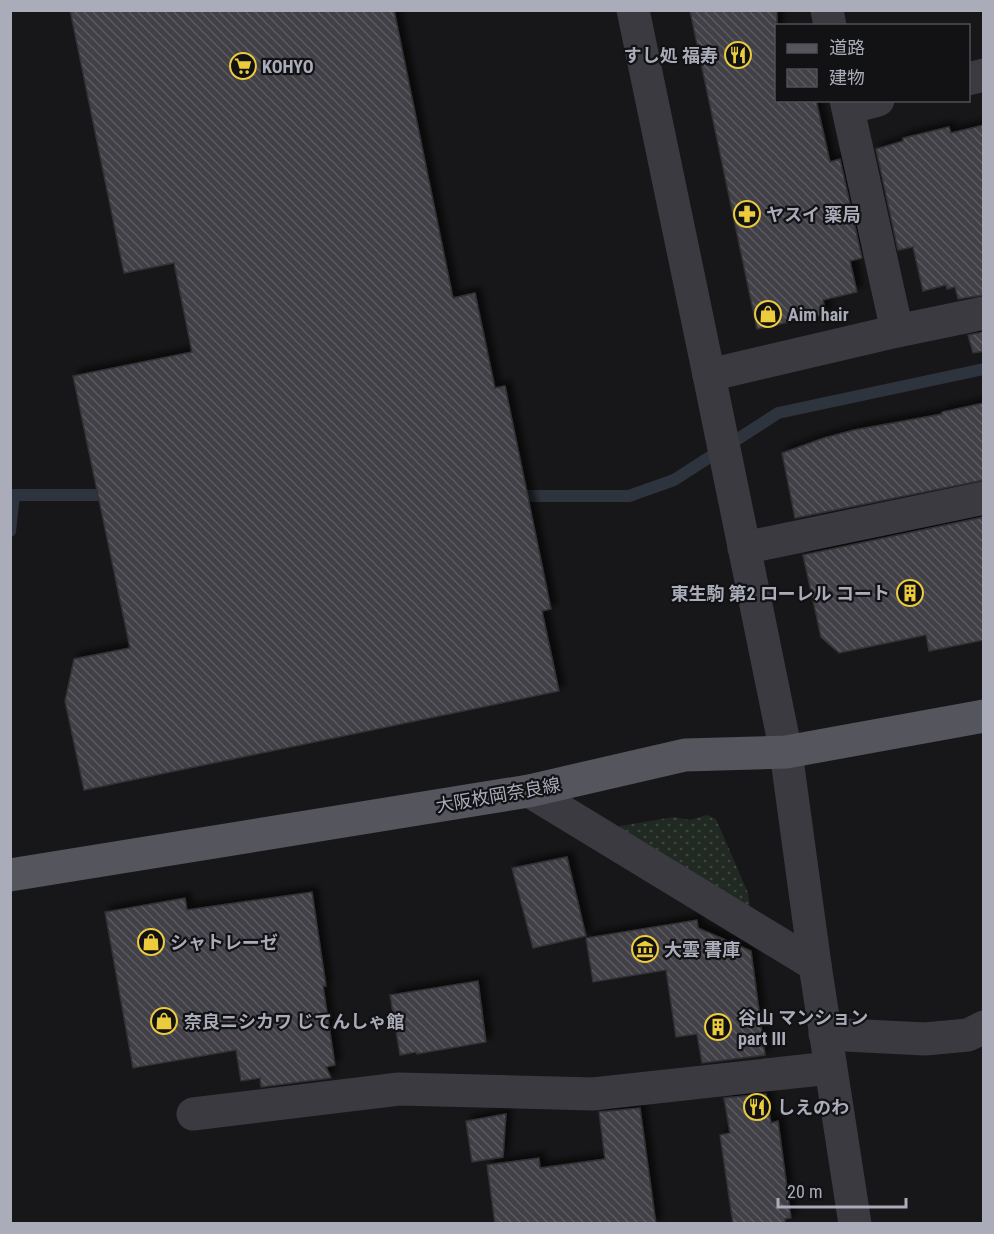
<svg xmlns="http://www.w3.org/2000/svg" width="994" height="1234" font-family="'Roboto Condensed','Noto Sans JP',sans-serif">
  <defs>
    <pattern id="grass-dots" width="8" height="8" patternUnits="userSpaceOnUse" patternTransform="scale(1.5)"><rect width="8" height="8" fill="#212923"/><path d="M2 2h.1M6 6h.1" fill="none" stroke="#3f4541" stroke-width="1.8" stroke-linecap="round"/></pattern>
    <pattern id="building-back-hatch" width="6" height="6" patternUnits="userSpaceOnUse" patternTransform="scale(1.5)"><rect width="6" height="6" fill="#424146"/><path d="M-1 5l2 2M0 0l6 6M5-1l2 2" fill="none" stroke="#5b5a5f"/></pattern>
    <filter id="shadow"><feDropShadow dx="5.5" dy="-5.5" stdDeviation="3" flood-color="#0009"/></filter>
  </defs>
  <rect width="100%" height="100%" fill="#171719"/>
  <path fill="url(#grass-dots)" d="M707,815L716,819L748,893L751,916L723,893L722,889L658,860L619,832L620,826L674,817L690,820Z"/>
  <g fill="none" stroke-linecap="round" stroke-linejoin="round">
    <g stroke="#2d343d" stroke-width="12">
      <path d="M513,496H629L674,480L778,413L984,369"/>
      <path d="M10,531L14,495H112"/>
    </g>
  </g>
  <g fill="url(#building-back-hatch)" stroke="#323135" stroke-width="1.5" filter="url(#shadow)">
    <path d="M70,10H394L453,298L475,293L495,388L505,386L551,609L542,611L559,691L84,790L65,701L74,659L130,648L73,376L192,352L174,263L124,273Z"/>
    <path d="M690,11H777V100H816L830,162L840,159L862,258L850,261L857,292L823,300L826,314L757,329Z"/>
    <path d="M984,125V295L958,299L955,287L947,289L946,285L923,291L913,247L898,250L876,149L903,141V138L949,127L951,133Z"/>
    <path d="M984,332V351L973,353L968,335Z"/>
    <path d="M984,403V480L795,518L782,453L824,438L854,430L942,414V412Z"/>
    <path d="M984,517V640L929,651L926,635L839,653L821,637L803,555Z"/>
    <path d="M567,857L586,936L533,948L512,868Z"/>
    <path d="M312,892L326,986H323L335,1065L326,1067L331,1078L261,1087L260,1078L241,1081L236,1050L133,1068L105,912L185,898L187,910Z"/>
    <path d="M697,920L698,928L751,951L765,1055L702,1063L697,1034L676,1037L666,970L593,982L586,938Z"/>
    <path d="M478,981L486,1042L417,1054L416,1052L400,1055L390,995Z"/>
    <path d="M766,1094L771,1123L778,1121L791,1218L785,1219V1224H733L720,1135L730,1133L724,1098Z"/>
    <path d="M640,1108L656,1224H495L487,1165L539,1158L540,1168L605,1159L599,1112Z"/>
    <path d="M506,1114L503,1157L472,1162L466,1121Z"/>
  </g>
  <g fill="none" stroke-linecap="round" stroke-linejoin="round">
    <g stroke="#3a3a40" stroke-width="33">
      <path d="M633,10L709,375L786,752L815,965L855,1224"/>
      <path d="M827,10L830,26"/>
      <path d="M968,79L984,75"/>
      <path d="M846,100L897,331"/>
      <path d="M848,108L878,100"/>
      <path d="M709,375L897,331L984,313"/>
      <path d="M744,548L984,498"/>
      <path d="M529,791L815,965"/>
      <path d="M825,1034L925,1039L968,1035L984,1027"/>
      <path d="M193,1114L399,1089L593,1094L830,1068"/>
    </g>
    <path stroke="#54555d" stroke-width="33" d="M10,875L529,791L685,755L786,752L984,716"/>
  </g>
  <defs>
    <symbol id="restaurant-ring" viewBox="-11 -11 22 22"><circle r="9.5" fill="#121214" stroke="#eccc3c" stroke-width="1.5"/><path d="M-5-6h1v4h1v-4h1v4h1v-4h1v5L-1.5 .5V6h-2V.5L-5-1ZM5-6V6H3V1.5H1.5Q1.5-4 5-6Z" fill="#eccc3c"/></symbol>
    <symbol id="supermarket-ring" viewBox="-11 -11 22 22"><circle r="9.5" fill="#121214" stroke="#eccc3c" stroke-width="1.5"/><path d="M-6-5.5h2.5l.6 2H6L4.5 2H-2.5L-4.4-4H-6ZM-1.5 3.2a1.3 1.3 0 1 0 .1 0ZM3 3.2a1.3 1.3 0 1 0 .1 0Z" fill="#eccc3c"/></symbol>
    <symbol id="pharmacy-ring" viewBox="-11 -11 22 22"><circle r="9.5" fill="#121214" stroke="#eccc3c" stroke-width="1.5"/><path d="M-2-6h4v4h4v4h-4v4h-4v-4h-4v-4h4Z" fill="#eccc3c"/></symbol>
    <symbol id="shop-ring" viewBox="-11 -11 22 22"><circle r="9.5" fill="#121214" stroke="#eccc3c" stroke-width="1.5"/><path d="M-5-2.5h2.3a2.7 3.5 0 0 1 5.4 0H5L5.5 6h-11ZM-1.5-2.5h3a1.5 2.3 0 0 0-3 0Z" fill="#eccc3c"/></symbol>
    <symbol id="building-ring" viewBox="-11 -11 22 22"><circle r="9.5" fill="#121214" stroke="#eccc3c" stroke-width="1.5"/><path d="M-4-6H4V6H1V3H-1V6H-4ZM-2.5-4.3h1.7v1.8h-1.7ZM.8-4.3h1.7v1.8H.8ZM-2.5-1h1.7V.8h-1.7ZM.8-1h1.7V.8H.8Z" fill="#eccc3c"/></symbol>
    <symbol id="museum-ring" viewBox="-11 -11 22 22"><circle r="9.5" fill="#121214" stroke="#eccc3c" stroke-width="1.5"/><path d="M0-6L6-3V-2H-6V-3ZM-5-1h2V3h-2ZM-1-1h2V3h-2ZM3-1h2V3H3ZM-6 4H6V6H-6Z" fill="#eccc3c"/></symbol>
  </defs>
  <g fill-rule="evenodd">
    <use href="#restaurant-ring" x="723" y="40" width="30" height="30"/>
    <use href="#supermarket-ring" x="228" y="51" width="30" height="30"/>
    <use href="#pharmacy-ring" x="732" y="199" width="30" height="30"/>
    <use href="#shop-ring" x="753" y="299" width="30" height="30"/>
    <use href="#building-ring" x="895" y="578" width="30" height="30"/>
    <use href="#shop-ring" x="136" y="927" width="30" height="30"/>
    <use href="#museum-ring" x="630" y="934" width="30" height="30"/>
    <use href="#shop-ring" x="149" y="1006" width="30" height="30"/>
    <use href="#building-ring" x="703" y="1012" width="30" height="30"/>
    <use href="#restaurant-ring" x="742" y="1092" width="30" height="30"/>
  </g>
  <g text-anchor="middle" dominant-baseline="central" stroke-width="4.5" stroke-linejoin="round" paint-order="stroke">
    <g font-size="18" font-weight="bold" fill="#aaacb9" stroke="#121214" text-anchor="start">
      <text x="718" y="55" text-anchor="end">すし処 福寿</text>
      <text x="262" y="66">KOHYO</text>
      <text x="766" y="214">ヤスイ 薬局</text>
      <text x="788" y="314">Aim hair</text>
      <text x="890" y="593" text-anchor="end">東生駒 第2 ローレル コート</text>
      <text x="170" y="942">シャトレーゼ</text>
      <text x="664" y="949">大雲 書庫</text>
      <text x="738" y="1017">谷山 マンション<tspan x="738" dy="21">part III</tspan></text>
      <text x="184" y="1021">奈良ニシカワ じてんしゃ館</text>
      <text x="777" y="1107">しえのわ</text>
    </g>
    <g font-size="18" fill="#aaacb9" stroke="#121214">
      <text transform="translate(498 795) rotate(-10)">大阪枚岡奈良線</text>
    </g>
  </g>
  <rect width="994" height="1234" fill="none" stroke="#aaacb9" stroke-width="24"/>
  <rect x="775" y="24" width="195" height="78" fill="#121214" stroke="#4f5056" stroke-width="1.5"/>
  <rect x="787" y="44" width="30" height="9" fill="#54555d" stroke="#4f5056" stroke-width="1.5"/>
  <text x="829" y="54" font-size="18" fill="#aaacb9">道路</text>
  <rect x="787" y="69" width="30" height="18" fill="url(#building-back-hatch)" stroke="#4f5056" stroke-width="1.5"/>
  <text x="829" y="84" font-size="18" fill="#aaacb9">建物</text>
  <path d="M778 1198v9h128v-9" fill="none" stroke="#aaacb9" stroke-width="3"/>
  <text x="787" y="1198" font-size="18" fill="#aaacb9" stroke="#121214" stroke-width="4.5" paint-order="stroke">20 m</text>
</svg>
